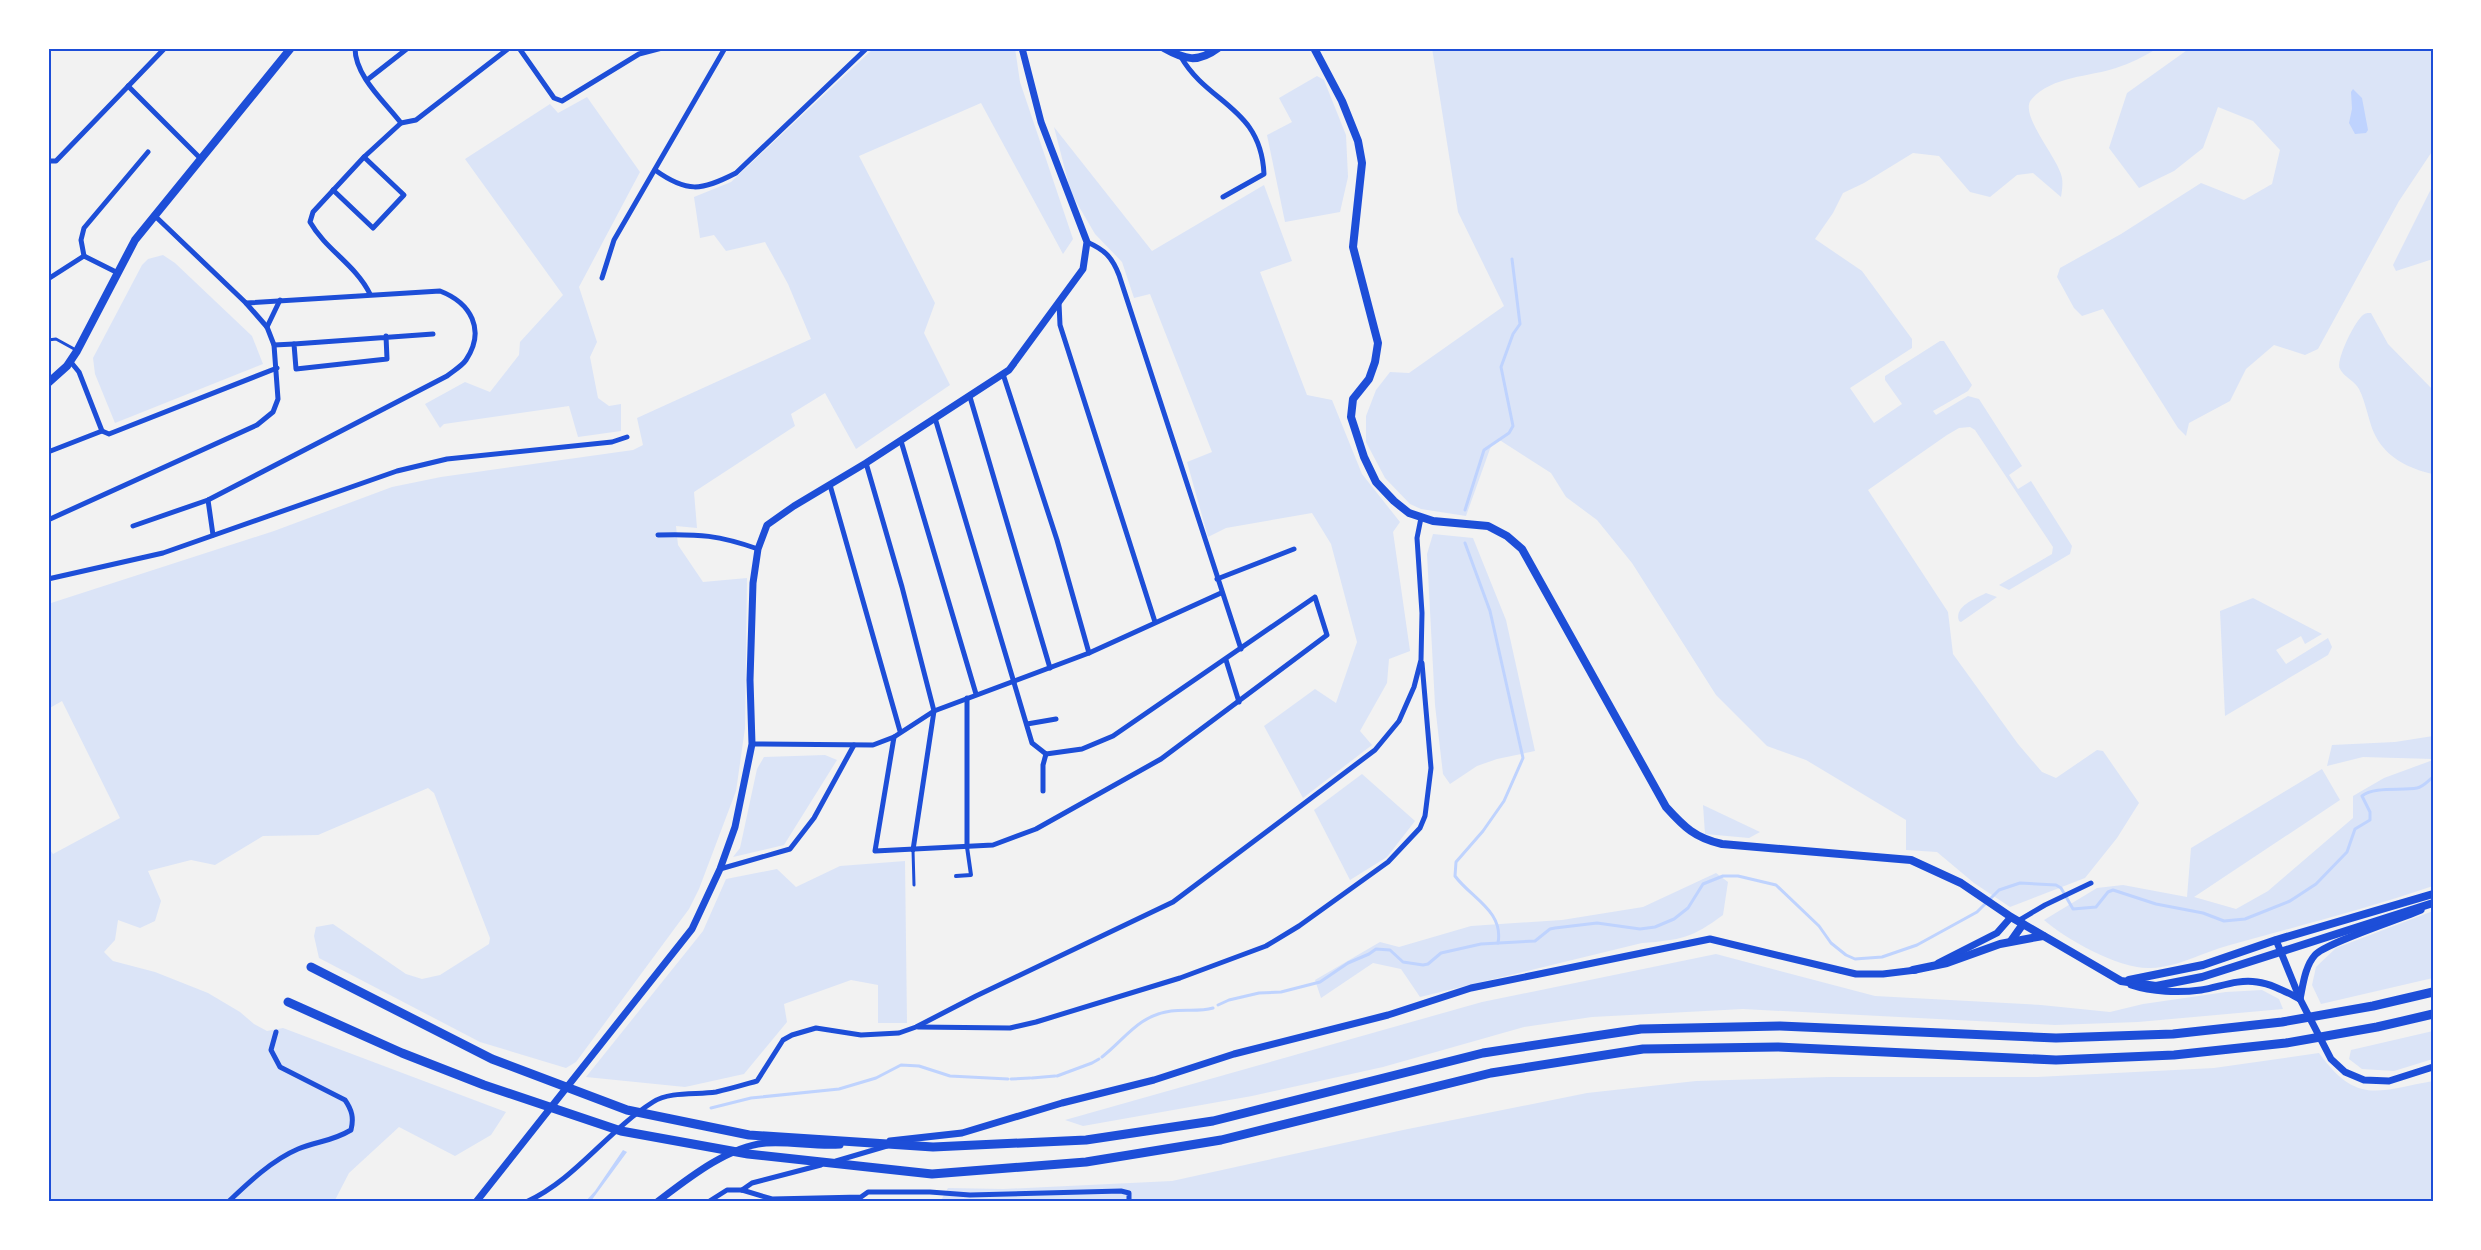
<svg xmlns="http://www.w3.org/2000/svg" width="2481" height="1250" font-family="Literata,serif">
  <rect width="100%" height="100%" fill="#f2f2f2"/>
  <g fill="#dbe4f7">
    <path d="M874,48H1015L1020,82L1073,239L1063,254L981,103L859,156L935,303L924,333L950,385L856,449L825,393L791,414L795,426L694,492L697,528L676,526L678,545L703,582L747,578L745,728L736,791L699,889L689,909L576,1062L566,1068L480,1042L319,958L314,936L316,927L333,924L406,974L422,979L440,975L489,944L490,938L434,793L428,788L318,835L263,836L215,865L191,860L148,871L161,901L155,921L140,928L118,920L115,940L104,952L113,961L155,972L208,993L240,1012L254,1024L267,1031L283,1028L506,1112L491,1135L455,1156L399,1127L349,1173L334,1202H48V847L53,854L120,818L62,701L48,709V604L274,531L392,487L441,477L633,450L643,445L637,418L811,339L788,284L765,242L726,251L714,235L700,238L694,197L731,182Z"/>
    <path d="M1432,48H2158C2145,56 2131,63 2116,68C2089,77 2051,76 2031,100C2019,115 2059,159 2062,178C2063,184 2062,191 2061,197L2033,173L2017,175L1990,197L1970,192L1939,156L1913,153L1864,183L1843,193L1833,213L1815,239L1862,271L1912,339V348L1850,388L1874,423L1902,404L1885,380V376L1940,341H1944L1972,385L1968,391L1933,411L1936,415L1968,396L1979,399L2022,466L2009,475L2018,489L2031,481L2072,546L2070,554L2009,590L1999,585L2052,554L2053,547L1975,430L1970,427L1959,428L1947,435L1868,490L1948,612L1953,654L2018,744L2042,772L2056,778L2097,750L2103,751L2139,803L2117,838L2085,878L2010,907L1974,883L1937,852L1906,850V820L1806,760L1767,746L1716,695L1632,563L1597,520L1566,497L1551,473L1498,439L1491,446L1466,516L1421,509L1410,504L1385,478L1366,442V416L1376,390L1390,372L1409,373L1504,306L1458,212Z"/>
    <path d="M2190,48H2433V150L2399,201L2318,349L2305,355L2274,345L2246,369L2230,401L2189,423L2186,436L2178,428L2103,309L2082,316L2074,308L2057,277L2060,268L2121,234L2201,183L2244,200L2272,184L2280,150L2253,121L2218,107L2203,148L2174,171L2139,188L2109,148L2127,93Z"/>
    <path d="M1317,76L1324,80L1346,135L1348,177L1340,212L1285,222L1267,135L1292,122L1279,98Z"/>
    <path d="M587,97L640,172L579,287L597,342L590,357L598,398L609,406L621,404V431L578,437L569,406L444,424L440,428L425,404L465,382L490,392L519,355L520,342L563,295L465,159L550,104L558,113Z"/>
    <path d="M1054,127L1152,251L1264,185L1292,261L1260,272L1307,395L1332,400L1362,474L1400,522L1393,532L1410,651L1389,659L1387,683L1360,731L1372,745L1303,798L1264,726L1315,689L1336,703L1357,642L1331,544L1312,513L1226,528L1208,537L1187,462L1212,452L1150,294L1134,298L1122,262L1095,234L1071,193Z"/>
    <path d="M2433,185V259L2396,271L2393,265Z"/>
    <path d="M163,255L175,263L252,336L263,364L115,423L95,374L93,358L142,265L148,259Z"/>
    <path d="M2371,313L2388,344L2433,390V474C2409,469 2385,457 2374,433C2368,419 2366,403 2359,389C2355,381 2344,377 2340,369C2335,361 2355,321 2363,315C2366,313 2367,313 2371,313Z"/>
    <path d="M1433,534L1473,538L1506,620L1535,751L1497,759L1477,766L1450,784L1443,774L1435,705L1427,554Z"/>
    <path d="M1986,593L1997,597L1961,622L1959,621C1954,606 1975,599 1986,593Z"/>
    <path d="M2253,598L2322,634L2305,644L2301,636L2276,650L2286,664L2328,638L2332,647L2328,655L2225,716L2220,611Z"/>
    <path d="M2433,736V759L2363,757L2327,766L2332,745L2395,742Z"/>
    <path d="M825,755L837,760L784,845L733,857L740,848L757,769L764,757Z"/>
    <path d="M2433,760V886C2366,909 2298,926 2230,945C2203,952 2179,967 2151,968C2121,970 2065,939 2044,920L2097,888L2123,885L2187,897L2191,848L2322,769L2340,800L2194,897L2236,909L2268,891L2353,818V796L2384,778Z"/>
    <path d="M1362,774L1415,821L1387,857L1350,880L1314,810Z"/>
    <path d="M1703,805L1760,832L1749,838L1705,834Z"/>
    <path d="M905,861L907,1023H878V985L851,980L784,1004L787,1022L744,1074L685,1087L586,1077L703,931L726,879L777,869L796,887L840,866Z"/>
    <path d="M1716,873L1728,882L1723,915C1692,938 1681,940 1642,943L1420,997L1401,969L1373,963L1321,998L1315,980L1380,942L1399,947L1471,926L1562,920L1643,907Z"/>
    <path d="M2433,911V978L2321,1004L2312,985L2316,967L2336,948Z"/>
    <path d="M1716,954L1875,996L2041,1005L2110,1012L2143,1004L2226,992L2262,990L2279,999L2283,1009L2138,1022L2055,1025L1743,1009L1592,1017L1524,1027L1383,1067L1252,1096L1083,1126L1065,1120L1482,1002Z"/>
    <path d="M2433,1031V1059L2394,1071L2362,1069L2349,1059L2351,1050Z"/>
    <path d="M2319,1053C2357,1105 2377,1091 2433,1081V1202H940L948,1188L1003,1189L1172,1181L1403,1130L1587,1093L1696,1081L1829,1077H2037L2214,1068Z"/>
  </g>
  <g fill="#bfd3fe">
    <path d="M2353,89L2362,98L2368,130L2366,133L2355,134L2349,123L2352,109L2351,92Z"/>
    <path d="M623,1150L627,1152L591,1201L585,1202L595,1191Z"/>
  </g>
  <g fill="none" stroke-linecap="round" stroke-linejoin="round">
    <g stroke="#bfd3fe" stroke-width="3">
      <path d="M1465,510L1484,450L1509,433L1513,426L1501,367L1513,334L1520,324L1512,259"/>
      <path d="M1465,543L1490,611L1523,758L1504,801L1483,831L1456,862L1455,876C1471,898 1504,911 1498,943"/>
      <path d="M1218,1005L1229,1000L1259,993L1281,992L1320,982L1348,963L1369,954L1376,949L1390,950L1403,962L1423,965L1428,964L1441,953L1481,944L1535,941L1550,929L1555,928L1597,923L1640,929L1655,927L1674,919L1688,908L1703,884L1723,876H1738L1776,885L1819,926L1831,943L1846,955L1855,959L1882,957L1917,945L1977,912L1999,890L2020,883L2056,885L2061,888L2073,909L2096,907L2108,892L2113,890L2156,904L2203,913L2224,921L2245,919L2290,901L2316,884L2347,852L2355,829L2370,820V812L2362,796C2374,786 2402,791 2417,788C2423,787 2429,780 2433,777"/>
      <path d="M1102,1057C1125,1039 1139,1015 1171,1011C1186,1009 1199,1012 1213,1008"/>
      <path d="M1057,1076L1092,1063L1099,1059"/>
      <path d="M1032,1078L1055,1076"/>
      <path d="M1011,1079L1030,1078"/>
      <path d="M711,1108L751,1098L839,1089L876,1078L901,1065L919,1066L950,1076L1008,1079"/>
    </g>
    <g stroke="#1d4ed8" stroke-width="3">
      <path d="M48,340L56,339L76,350"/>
      <path d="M913,850L914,885"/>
    </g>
    <path stroke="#1d4ed8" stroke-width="4" d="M956,876L971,875L967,847"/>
    <g stroke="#1d4ed8" stroke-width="5">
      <path d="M355,48C355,76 384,101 401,123L416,120L509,48"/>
      <path d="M519,48L554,98L562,101L639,54L662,48"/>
      <path d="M1181,57C1208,104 1261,107 1264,174L1223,197"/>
      <path d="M367,80L408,48"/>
      <path d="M128,86L200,158"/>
      <path d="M48,161H56L165,48"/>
      <path d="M655,170C687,193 701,191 736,173L867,48"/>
      <path d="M333,190L373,228L404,195L364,157"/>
      <path d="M1087,242C1105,250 1112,257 1119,275L1241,649"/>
      <path d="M84,256L81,240L84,228L148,152"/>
      <path d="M602,278L614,240L725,48"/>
      <path d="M48,279L84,256L118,273"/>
      <path d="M370,294C356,265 326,250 310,222L313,212L364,157L401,123"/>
      <path d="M1059,303L1060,325L1155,622"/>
      <path d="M267,327L280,300"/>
      <path d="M386,336L387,359L296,369L294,344L433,334"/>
      <path d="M274,345L294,344"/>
      <path d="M1003,374L1057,540L1089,653"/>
      <path d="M970,397L1050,668"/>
      <path d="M102,431L109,434L277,368"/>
      <path d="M901,441L976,694"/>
      <path d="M48,452L102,431L79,372L70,361"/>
      <path d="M866,463L902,587L934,711L913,850"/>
      <path d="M830,485L900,731"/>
      <path d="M208,500L213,535"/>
      <path d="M48,520L257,425L273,412L278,399L274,345L267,327L246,303L154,215"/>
      <path d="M133,526L208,500L447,376C453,371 462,366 466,360C486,330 471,303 440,291L246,303"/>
      <path d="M658,535C700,534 718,535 758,549"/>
      <path d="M48,579L163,553L397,471L447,459L612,442L627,437"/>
      <path d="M1217,579L1294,549"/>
      <path d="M1226,660L1239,702"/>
      <path d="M1027,724L1056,719"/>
      <path d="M894,737L875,851L993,845L1036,829L1161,759L1327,635L1315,597L1113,736L1082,749L1046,754L1032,743L935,418"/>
      <path d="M752,744L873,745L894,737L934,711L1089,653L1221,593"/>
      <path d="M1043,791V765L1046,754"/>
      <path d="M967,847V698"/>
      <path d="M720,869L790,849L814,818L854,745"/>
      <path d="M2018,921L2045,905L2091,883"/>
      <path d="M918,1027L1010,1028L1036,1022L1180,978L1266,946L1299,926L1388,862L1420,828L1425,816L1431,768L1422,663"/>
      <path d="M836,1161L887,1146"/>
      <path d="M742,1190L752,1183L821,1165"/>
      <path d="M228,1202C248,1183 272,1160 298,1149C317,1141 331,1142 351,1130C354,1118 352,1110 345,1100L280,1067L271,1050L276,1032"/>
      <path d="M526,1202C575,1180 607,1131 653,1102C670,1091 697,1095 716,1092C730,1089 743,1085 757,1081L783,1040L792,1035L816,1028L861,1035L899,1033L916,1027L976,996L1173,902L1375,750L1399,721L1414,687L1421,660L1422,613L1417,538L1421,518"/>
      <path d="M708,1202L727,1190H742L772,1199L861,1197L868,1192H930L970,1195L1121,1191L1129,1193V1202"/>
    </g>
    <g stroke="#1d4ed8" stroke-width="7">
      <path d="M2276,940L2300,999L2331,1059L2345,1072L2364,1080L2389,1081L2433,1067"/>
      <path d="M1938,963L1997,933L2011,917"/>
      <path d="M2131,985C2152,992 2179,993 2201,990C2220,987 2237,979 2257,982C2272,984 2286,992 2300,999"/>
      <path d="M2300,999C2303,985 2305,966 2315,955C2325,943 2401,919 2421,910"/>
      <path d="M890,1141L962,1133L1062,1103L1154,1080L1234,1054L1388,1015L1471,988L1710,939L1856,974H1883L1916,970"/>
      <path d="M476,1202L692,929L720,869L735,827L752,744L750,680L753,583L758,549L767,525L794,506L866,463L1009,370L1083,269L1087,242L1041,122L1022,48"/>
      <path d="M657,1202C686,1180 728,1146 766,1143C790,1141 815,1147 840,1145"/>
    </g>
    <g stroke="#1d4ed8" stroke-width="8">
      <path d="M1164,48C1185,60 1198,63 1218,48"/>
      <path d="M1314,48L1342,101L1358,141L1362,163L1353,247L1378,343L1375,362L1369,379L1353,399L1351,417L1364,457L1376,482L1394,501L1409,513L1433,521L1488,526L1507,536L1522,549L1666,807C1684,827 1695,838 1722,844L1911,860L1961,883L2011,917L2121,981L2156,986L2202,977L2433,903"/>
      <path d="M48,383L67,366L77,351L135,240L291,48"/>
      <path d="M2011,941L2023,924"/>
      <path d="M1913,970L1947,963L2000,944L2043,936"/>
      <path d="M2129,980L2203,965L2276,940L2433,894"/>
    </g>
    <g stroke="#1d4ed8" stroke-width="9">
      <path d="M311,967L492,1059L627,1110L749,1135L933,1147L1086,1140L1213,1121L1483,1053L1641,1029L1780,1026L2056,1038L2173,1034L2282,1022L2373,1006L2433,992"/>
      <path d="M288,1002L402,1053L484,1085L621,1131L748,1154L932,1174L1086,1162L1221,1140L1491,1073L1643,1049L1778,1047L2056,1060L2174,1055L2286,1043L2377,1027L2433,1014"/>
    </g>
  </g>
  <rect width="2481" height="1250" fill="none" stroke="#ffffff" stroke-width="99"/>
  <rect x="50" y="50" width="2382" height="1150" fill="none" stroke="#1d4ed8" stroke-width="2"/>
</svg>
